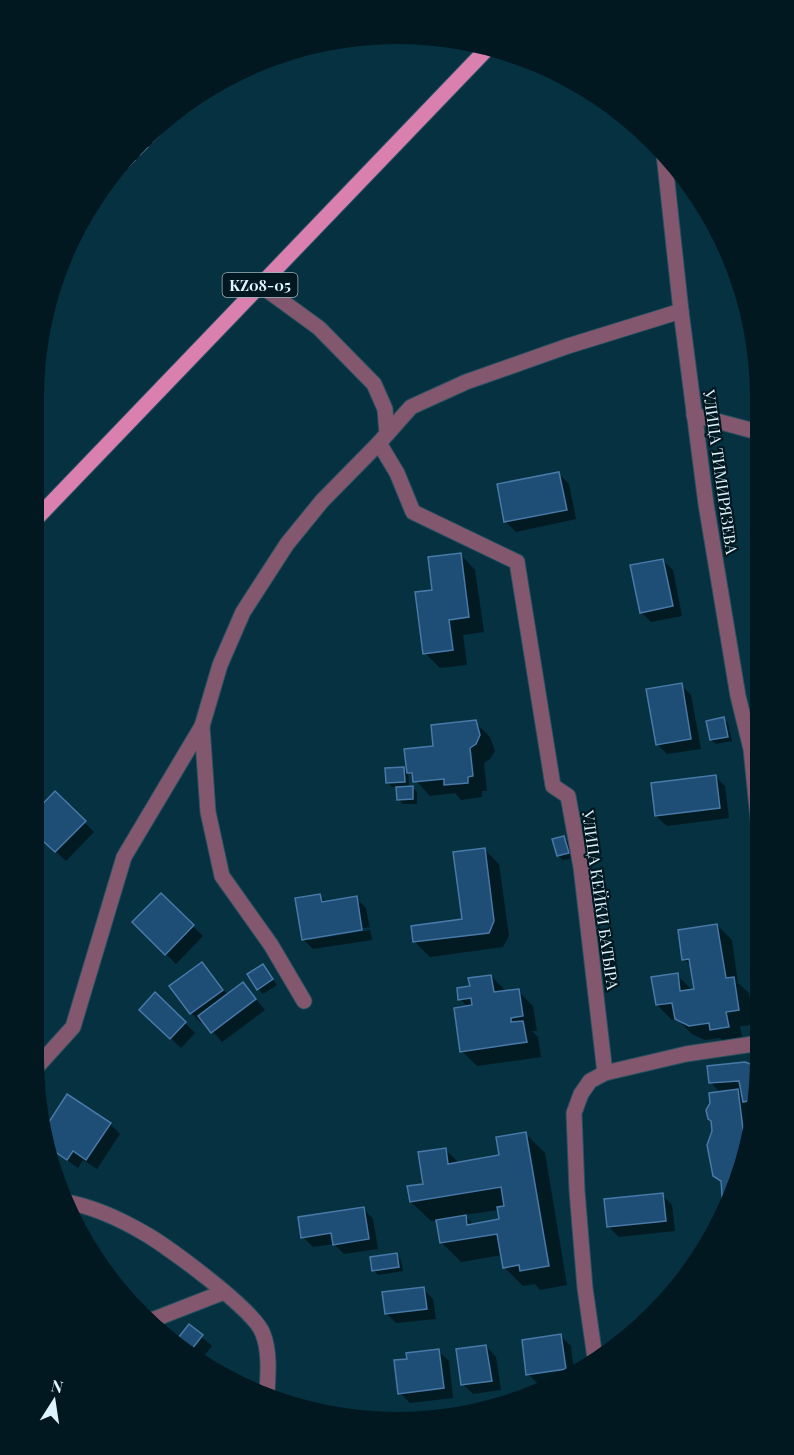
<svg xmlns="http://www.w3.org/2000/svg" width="794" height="1455" font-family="'Playfair Display',serif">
  <rect width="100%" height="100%" fill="#053141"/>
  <g fill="#0007" fill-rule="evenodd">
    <path d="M559,474L569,484L576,519L516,532L506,522Z"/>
    <path d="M461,555L475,570L484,632L463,635L467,665L440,668L425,653L434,591Z"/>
    <path d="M662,560L673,570L682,616L651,622L641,612Z"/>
    <path d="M681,685L691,695L701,749L667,754L657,744Z"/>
    <path d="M723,719L728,723L732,741L716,744L711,740Z"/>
    <path d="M475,722L490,737L495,751L490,759L484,763L487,791H482V797L461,800L455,793L430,796L408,772L409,788L412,787L417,792V804H403L399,800L398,787H392L387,782L386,769L403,768L408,773L406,750L435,747L433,726Z"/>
    <path d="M715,776L725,786L729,818L667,826L656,816Z"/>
    <path d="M55,793L94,832L66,861L34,831Z"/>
    <path d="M564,838L569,842L573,858L563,860L558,856Z"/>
    <path d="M484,849L499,864L509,936L503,947L430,957L415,942L464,920Z"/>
    <path d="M161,895L203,936L176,964L134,922Z"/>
    <path d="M320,896L327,903L356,898L366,908L372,940L313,949L303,939ZM370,927V930L309,940V937Z"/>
    <path d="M717,925L732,940L738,983L749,993L754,1025L740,1026L743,1042L727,1044L720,1038L705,1040L692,1034L677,1019L672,1020L657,1005L677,975L692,990H695L692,967L684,959Z"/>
    <path d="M202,964L228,995L243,984L265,1010L222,1042L204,1021L201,1023L191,1013Z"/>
    <path d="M263,966L277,985L263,994L258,989Z"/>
    <path d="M491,976L506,991H518L533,1006L537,1031H532L538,1037L541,1057L477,1066L462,1051L468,1007L460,999L472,987Z"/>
    <path d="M155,994L195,1033L181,1048L141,1010Z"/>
    <path d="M752,1066L760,1074V1081L755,1111H753L754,1118L749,1153L725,1209L722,1183L714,1175V1132L721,1093L710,1082Z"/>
    <path d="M110,1124L120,1134L97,1169L83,1160L78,1168L48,1147L46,1139Z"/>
    <path d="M526,1134L545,1153L567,1285L540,1290L535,1284L523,1286L504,1267L502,1255L461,1262L442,1243L438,1220L431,1221L411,1202L425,1185L445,1149L459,1163L501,1157ZM499,1210L501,1220L474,1225L464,1215Z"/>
    <path d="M662,1195L672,1205L675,1231L619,1237L609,1227Z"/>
    <path d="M363,1208L373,1219L378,1249L344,1254L334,1244L313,1247L303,1237Z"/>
    <path d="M397,1255L401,1260L403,1271L378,1275L373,1270Z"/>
    <path d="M423,1289L433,1299L436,1319L396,1323L386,1313Z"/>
    <path d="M189,1326L212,1346L199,1362L176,1343Z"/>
    <path d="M561,1336L571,1346L574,1371L557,1381L538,1384L528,1374Z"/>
    <path d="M486,1346L496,1357L501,1390L473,1394L463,1384Z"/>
    <path d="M438,1351L449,1361L453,1398L410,1403L400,1393Z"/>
  </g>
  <g fill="#1e4d76" stroke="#4879a7" stroke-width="1.5">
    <path d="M559,472L567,510L504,522L497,484Z"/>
    <path d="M461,553L469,617L449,620L453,650L423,654L415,592L432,590L428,557Z"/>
    <path d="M663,559L673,606L640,613L630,565Z"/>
    <path d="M682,683L691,739L656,745L646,689Z"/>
    <path d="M724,717L728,737L710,740L706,721Z"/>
    <path d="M476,720L480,735L476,744L470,748L473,776L468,777V783L444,785V779L413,782L412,773H407L404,749L433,746L431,725Z"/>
    <path d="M404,767L405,782L386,783L385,768Z"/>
    <path d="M716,775L720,808L655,816L651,783Z"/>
    <path d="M413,786V799L397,800L396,787Z"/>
    <path d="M55,791L86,821L55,852L33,832V814Z"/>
    <path d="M564,836L569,853L557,856L552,839Z"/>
    <path d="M485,848L494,921L489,933L413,942L411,926L462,919L453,852Z"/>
    <path d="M161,893L194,925L165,955L132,922Z"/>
    <path d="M320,894L322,902L357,896L362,930L302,940L295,898Z"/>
    <path d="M717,924L726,978L734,977L739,1010L726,1012L729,1027L710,1030L709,1023L689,1026L675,1019L672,1003L656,1005L651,977L678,973L680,991L694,989L689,959L682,960L678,930Z"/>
    <path d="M202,962L223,990L190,1014L169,986Z"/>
    <path d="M263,964L273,979L257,990L247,974Z"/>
    <path d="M491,975L494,992L519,989L523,1016L511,1018V1022L523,1021L527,1042L460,1052L454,1008L472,1005L471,998L458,1000L457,988L470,986L468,978Z"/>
    <path d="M243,982L256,999L211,1033L198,1016Z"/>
    <path d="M155,992L186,1022L170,1039L139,1010Z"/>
    <path d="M745,1062L753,1065L757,1099L743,1102L739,1081L709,1083L707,1066Z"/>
    <path d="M738,1089L743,1129L753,1128L749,1153L723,1209L721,1181L713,1176L707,1145L712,1131L711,1121L708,1119L706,1110L710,1103L709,1093Z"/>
    <path d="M67,1094L111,1123L86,1160L73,1151L67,1160L48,1147L46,1137L50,1132L45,1128Z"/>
    <path d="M526,1132L549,1266L520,1271L519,1265L503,1268L497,1234L440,1243L436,1220L466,1215L467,1225L499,1219L497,1207L504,1206L501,1187L410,1202L407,1186L423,1184L418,1152L446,1148L448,1164L499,1155L496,1137Z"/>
    <path d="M663,1193L666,1221L607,1227L604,1199Z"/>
    <path d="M364,1207L369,1239L333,1245L331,1233L301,1238L298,1217Z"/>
    <path d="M397,1253L399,1267L372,1271L370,1257Z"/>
    <path d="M424,1287L427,1309L385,1314L382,1292Z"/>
    <path d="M189,1324L203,1335L188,1354L175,1342Z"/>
    <path d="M561,1334L566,1369L526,1375L522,1340Z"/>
    <path d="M486,1345L492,1381L461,1385L456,1349Z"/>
    <path d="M439,1349L444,1388L398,1394L394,1360L407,1359L406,1353Z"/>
  </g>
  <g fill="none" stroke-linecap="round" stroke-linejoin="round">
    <defs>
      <g id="minor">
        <path d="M664,154L681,311L706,504L738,696L751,749L759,828"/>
        <path d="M260,285L319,328L374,384L385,409L387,434"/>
        <path d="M694,415L758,432"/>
        <path d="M379,443L397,473L413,512L517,562L553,786L568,796L581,867L605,1073"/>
        <path d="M202,726L208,812L222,876L271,945L304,1001"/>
        <path d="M35,1069L73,1027L124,857L202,726L220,665L243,612L287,544L322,501L379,443L411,407L466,382L568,346L681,311"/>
        <path d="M67,1202C94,1207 120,1219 144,1233C167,1246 256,1311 263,1334C270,1352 268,1374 267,1393"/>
        <path d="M152,1320L224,1292"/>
        <path d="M595,1358L585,1288L577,1191L574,1113L581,1094L590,1081L605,1073L686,1054L760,1043"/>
      </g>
      <path id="primary" d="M34,521L486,50"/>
    </defs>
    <use href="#minor" stroke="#28505f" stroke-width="17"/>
    <use href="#primary" stroke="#28505f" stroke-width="17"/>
    <use href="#minor" stroke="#83586e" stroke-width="15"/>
    <use href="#primary" stroke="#d980af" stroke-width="15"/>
    <path stroke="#7798a5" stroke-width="4.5" stroke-dasharray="12 6" stroke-linecap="butt" d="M101,193L190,101"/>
  </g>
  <g text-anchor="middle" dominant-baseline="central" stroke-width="4.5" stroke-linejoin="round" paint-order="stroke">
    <rect fill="#011821" stroke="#9cb2bc" stroke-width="1.5" x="222.5" y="273" width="75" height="24" rx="4.5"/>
    <g font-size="15" font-weight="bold" fill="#def4fe">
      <text x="260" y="285">KZ08-05</text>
    </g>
    <g font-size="16" fill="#def4fe" stroke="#011821">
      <text transform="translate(721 472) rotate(82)">УЛИЦА ТИМИРЯЗЕВА</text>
      <text transform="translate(601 900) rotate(82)">УЛИЦА КЕЙКИ БАТЫРА</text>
    </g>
  </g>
  <path d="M0 0H794V1455H0ZM397 44H397A353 353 0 0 1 750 397V1059A353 353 0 0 1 397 1412H397A353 353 0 0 1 44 1059V397A353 353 0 0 1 397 44Z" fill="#011821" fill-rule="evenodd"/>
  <g transform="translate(54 1401) rotate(12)" stroke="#011821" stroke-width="4.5" paint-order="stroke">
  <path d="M0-4.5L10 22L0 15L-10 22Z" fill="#def4fe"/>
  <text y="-9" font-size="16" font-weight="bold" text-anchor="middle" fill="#def4fe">N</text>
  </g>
</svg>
